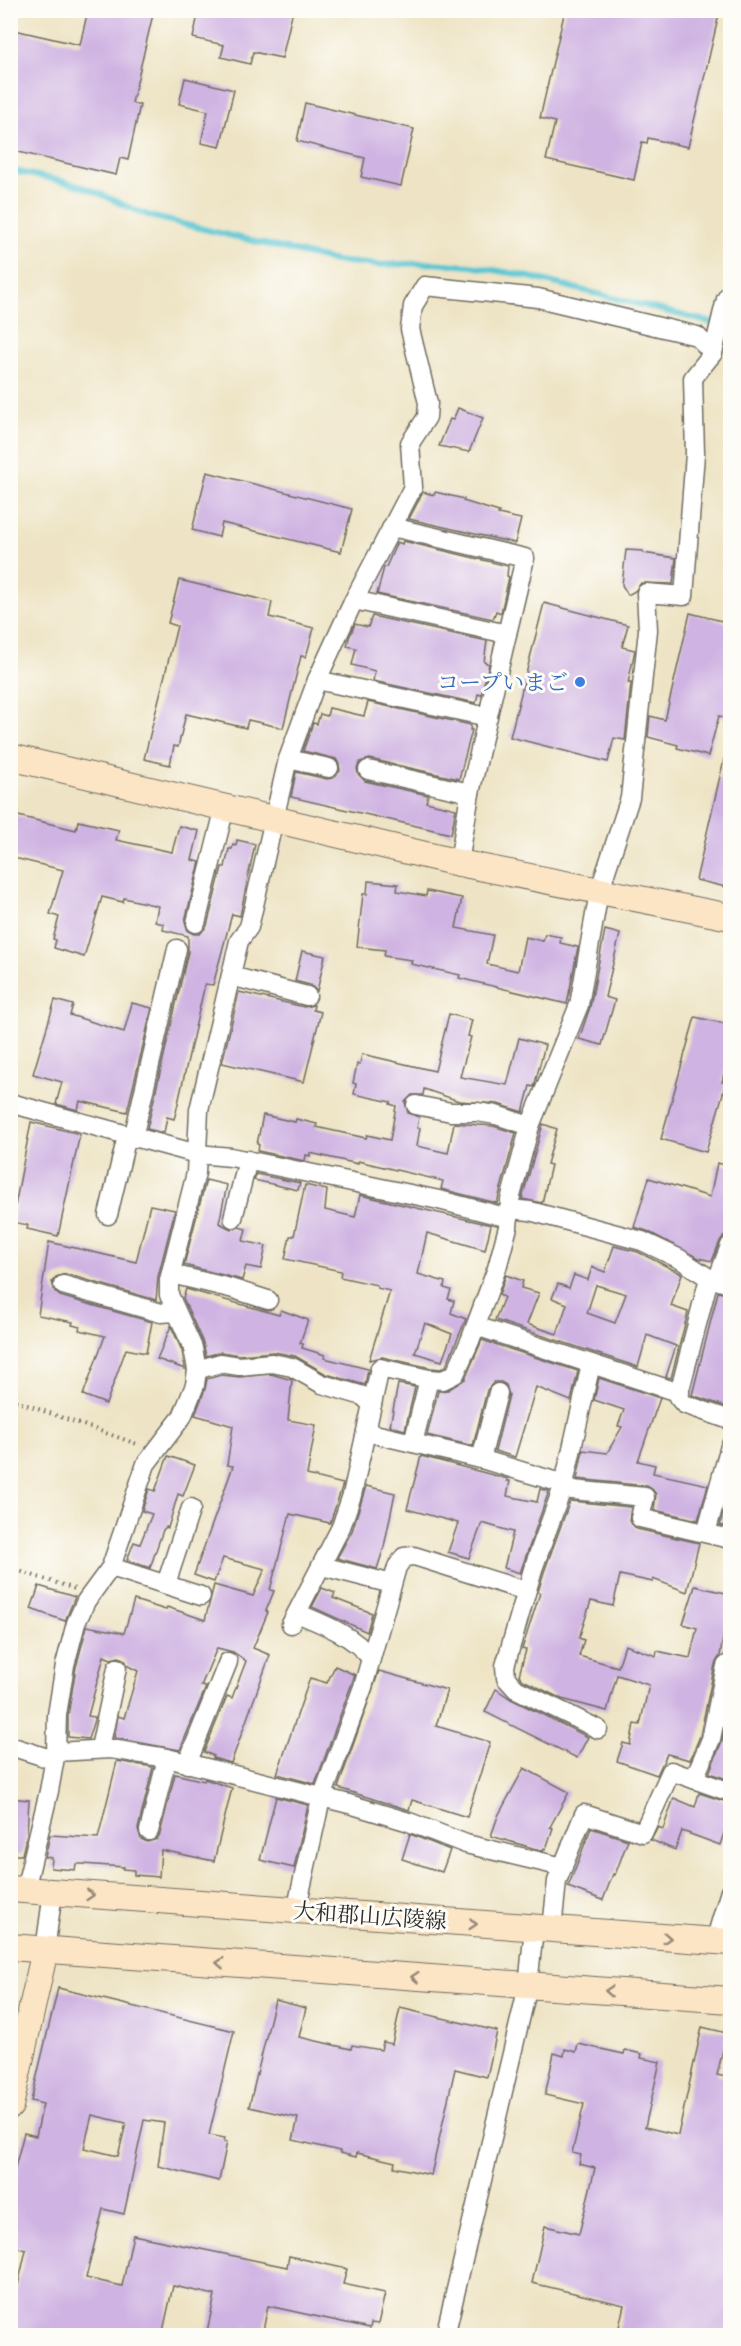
<svg xmlns="http://www.w3.org/2000/svg" width="741" height="2346" font-family="'EB Garamond','Noto Serif JP',serif">
  <rect width="100%" height="100%" fill="#fdfcf7"/>
  <filter id="ink" filterUnits="userSpaceOnUse"><feTurbulence type="fractalNoise" baseFrequency=".0167" numOctaves="2"/><feDisplacementMap in="SourceGraphic" scale="12" xChannelSelector="R" yChannelSelector="G"/><feConvolveMatrix kernelMatrix="1 2 1 2 8 2 1 2 1" color-interpolation-filters="sRGB"/></filter>
  <filter id="wash" filterUnits="userSpaceOnUse"><feTurbulence type="fractalNoise" baseFrequency=".008" numOctaves="4" result="noise"/><feDisplacementMap in="SourceGraphic" scale="24" xChannelSelector="R" yChannelSelector="G"/><feGaussianBlur stdDeviation="1.35" result="paint"/><feColorMatrix in="noise" values="0 0 0 0 0 0 0 0 0 0 0 0 0 0 0 0 0 1.4 0 .05"/><feComposite in="paint" operator="in"/></filter>
  <g filter="url(#wash)">
    <rect width="100%" height="100%" fill="#eee4c5"/>
    <g fill="none" stroke-linecap="round" stroke-linejoin="round">
      <path stroke="#59c5d1" stroke-width="6" d="M10,170C39,177 71,181 98,193C117,201 134,211 154,217L335,261L378,265L432,263L471,266L522,275L729,327"/>
      <path stroke="#59c5d1" stroke-width="34" d="M729,327H730"/>
    </g>
    <g id="blocks">
      <g fill="#cfb3e2" fill-rule="evenodd">
        <path d="M88,10H154L132,103L140,105L128,160L120,158L116,175L10,150V29L80,45Z"/>
        <path d="M199,10H293L282,58L253,52L250,64L221,57L224,45L193,38Z"/>
        <path d="M565,10H720L688,147L648,138L647,143L642,142L634,180L546,160L555,122L540,118Z"/>
        <path d="M185,78L234,90L220,147L201,143L208,111L179,104Z"/>
        <path d="M305,103L414,129L401,186L361,177L365,158L297,141Z"/>
        <path d="M458,408L483,418L469,452L439,446L450,419L453,420Z"/>
        <path d="M207,472L352,509L341,552L222,523L219,537L192,530Z"/>
        <path d="M423,492L434,495L435,492L464,499L463,501L499,512L498,514L521,519L515,543L409,519Z"/>
        <path d="M403,541L508,566L507,576L509,577L501,613L496,611L493,619L377,594L384,567H386L397,542L402,544Z"/>
        <path d="M626,550L643,551V553L676,558L673,584L641,583L635,591L628,595L622,585Z"/>
        <path d="M179,580L272,602L269,617L314,628L306,657L301,656L283,728L248,720L246,728L186,714L178,747L174,746L170,765L144,759L177,626L168,623Z"/>
        <path d="M544,603L628,625L622,647L635,650L628,683H631L625,740L614,738L608,762L510,737Z"/>
        <path d="M690,613L730,623V719L719,716L708,756L677,748L678,745L648,737L650,716L665,720Z"/>
        <path d="M372,616L487,641L484,662L489,664L481,695L478,694L476,703L373,681L375,671L352,665L356,648L347,646L349,638L355,624L368,627Z"/>
        <path d="M368,702L471,725L470,730H472L459,779L370,759L360,762L357,768L358,774L365,781L428,795L426,802L456,809L451,834L291,797L296,772L327,779L333,778L340,771L339,764L336,759L303,751L313,723L317,724L320,714L327,716L329,708L364,716Z"/>
        <path d="M724,759H730V888L696,880Z"/>
        <path d="M10,814L76,830L78,821L119,830L116,840L172,852L179,826L199,831L192,860L200,862L185,921L188,931L194,934H200L207,926L222,867H225L229,849H232L233,845L236,846L237,840L255,844L240,916L232,914L213,985L205,984L176,1112L174,1119L167,1117L164,1133L147,1129L188,952V936L163,930L164,924L155,922L158,906L124,898L123,902L102,897L84,957L54,948L56,940L53,939L59,917L50,914L63,870L10,857Z"/>
        <path d="M368,881L398,884L397,891L426,896L427,891L462,898L456,928L493,935L487,964L518,971L525,937L543,941L545,934L561,937L560,943L578,947L567,1004L459,978L460,975L411,964L412,960L384,956L385,950L357,947L363,894H367Z"/>
        <path d="M605,930L620,934L605,997L615,1000L602,1045L579,1039L590,1007Z"/>
        <path d="M302,951L325,956L317,991L310,985L295,981Z"/>
        <path d="M239,992L304,1007L314,1005L313,1010L321,1012L304,1082L222,1063Z"/>
        <path d="M55,1000L73,1005L70,1015L124,1032L132,1003L152,1008L127,1112L80,1101L78,1110L56,1104L62,1082L33,1074Z"/>
        <path d="M449,1014L472,1020L468,1036L471,1037L460,1077L507,1085L519,1038L545,1045L534,1087L530,1086L523,1112L498,1104L459,1101L424,1089L423,1095H412L405,1102L408,1113L419,1117L417,1128H420L417,1146L448,1153L454,1123L493,1126L516,1133L497,1203L441,1189L443,1181L358,1161V1164L310,1153V1156L306,1155L305,1161L258,1151L259,1145L257,1144L263,1115L295,1122L296,1119L317,1124L316,1127L366,1138L367,1135L390,1140L396,1106L390,1104L391,1102L354,1094L356,1084L353,1083L357,1064H360L362,1054L435,1071Z"/>
        <path d="M695,1017L730,1025V1051L722,1082L726,1083L706,1152L661,1139Z"/>
        <path d="M31,1122L80,1134L58,1236L27,1229L28,1225L12,1222Z"/>
        <path d="M543,1124L557,1129L547,1164L551,1165L542,1203L522,1199Z"/>
        <path d="M717,1163L730,1166V1235L723,1237L720,1241L712,1261L698,1258L647,1231L634,1227L649,1178L710,1197Z"/>
        <path d="M256,1174L300,1183L298,1190L254,1180Z"/>
        <path d="M206,1180L227,1185L219,1223L231,1229L239,1227L246,1229L243,1241L266,1246L261,1269L246,1266L242,1280L184,1265Z"/>
        <path d="M305,1185L327,1190L325,1210L355,1217L360,1195L491,1225L485,1250L427,1233L418,1274L445,1282L444,1288L451,1290L448,1299L454,1301L451,1313L466,1319L446,1366L441,1369L431,1368L382,1357L369,1360L390,1291L377,1288V1285L340,1277L341,1271L285,1259L290,1236H294ZM425,1323L452,1334L442,1361L415,1353Z"/>
        <path d="M150,1205L175,1210L158,1277L156,1300L66,1274L56,1277L52,1282L55,1292L60,1296L152,1322L146,1353L126,1349L106,1404L83,1395L105,1336L79,1330L80,1327L72,1325L73,1322L38,1315L49,1242L136,1262Z"/>
        <path d="M614,1246L638,1252L682,1274L671,1306L688,1312L671,1378L666,1377L676,1346L647,1335L638,1367L495,1320L504,1297L499,1295L506,1275L523,1281L521,1288L539,1293L527,1324L557,1334L567,1304L552,1298L558,1284L569,1288L574,1275L588,1280L592,1267L605,1272ZM596,1285L626,1294L615,1323L587,1313Z"/>
        <path d="M186,1289L279,1315L281,1310L308,1320L300,1343L303,1344L302,1348L325,1355L324,1358L368,1369L365,1385L326,1374L295,1356L274,1352L239,1355L221,1352L206,1356L203,1343L183,1298Z"/>
        <path d="M718,1292L730,1295V1408L692,1395Z"/>
        <path d="M171,1326L182,1351L185,1369L157,1359Z"/>
        <path d="M482,1340L578,1371L571,1401L536,1387L515,1457L495,1451L509,1395L506,1385L501,1382H494L487,1390L473,1446L427,1435L438,1391L448,1390L465,1379Z"/>
        <path d="M271,1374L292,1380L288,1420L316,1425L307,1475L343,1484L330,1523L290,1514L270,1590L274,1591L266,1611L268,1612L253,1648L270,1655L231,1763L213,1758L214,1756L204,1752L227,1696L232,1698L246,1661L233,1652L217,1648L201,1686L206,1687L180,1750L114,1738L118,1716L124,1718L138,1671L128,1666L125,1660L119,1657L111,1659L104,1656L88,1716L95,1717L88,1739L68,1737V1716L76,1667L87,1626L124,1633L134,1600L166,1610L167,1607L205,1620L214,1585L253,1596L265,1569L223,1558L214,1582L194,1575L233,1466L227,1465L233,1426L195,1415L205,1389L207,1379L221,1375L240,1377Z"/>
        <path d="M599,1378L660,1398L638,1461L655,1465L653,1473L708,1485L698,1520L654,1510L656,1494L652,1489L647,1486L577,1479L583,1450L607,1453L622,1427L618,1426L624,1410L594,1400Z"/>
        <path d="M398,1384L415,1387L405,1430L390,1426Z"/>
        <path d="M168,1456L195,1465L183,1496L178,1494L168,1528L166,1527L163,1530L150,1568L127,1560L134,1542L140,1544L152,1514L142,1511L149,1489L155,1491Z"/>
        <path d="M421,1456L508,1479L507,1481H510L507,1496L537,1502L540,1489L549,1491L520,1573L504,1568L513,1532L482,1523L469,1558L448,1552L458,1523L407,1509Z"/>
        <path d="M366,1486L395,1493L384,1547L377,1569L337,1558L352,1531Z"/>
        <path d="M729,1490H730V1528L720,1525Z"/>
        <path d="M570,1501L631,1507L629,1521L637,1529L699,1543L687,1592L653,1579V1582L620,1575L613,1606L591,1601L579,1638L584,1640L579,1656L618,1667L625,1645L656,1656L657,1651L690,1658L697,1628L683,1624L695,1586L730,1594L720,1656L715,1664L700,1736L690,1760L667,1754L657,1775L617,1761L623,1743L630,1745L634,1724L640,1725L649,1685L617,1675L607,1711L562,1699L523,1680L519,1675L526,1650L522,1649L540,1593L538,1592L544,1572Z"/>
        <path d="M39,1586L75,1597L65,1621L31,1609Z"/>
        <path d="M322,1588L335,1593L333,1598L372,1613L367,1632L312,1607Z"/>
        <path d="M335,1666L355,1675L315,1784L277,1774L310,1678L327,1683Z"/>
        <path d="M379,1671L447,1690L436,1726L490,1742L467,1817L412,1800L409,1810L338,1788Z"/>
        <path d="M496,1689L511,1699L588,1737L577,1758L485,1712Z"/>
        <path d="M730,1700V1780L709,1773L722,1741Z"/>
        <path d="M117,1761L153,1767L138,1829L141,1839L147,1842L157,1839L160,1834L175,1774L204,1781L205,1779L232,1788L214,1861L161,1850L159,1877L134,1875V1870L123,1869L124,1867L82,1864H76L75,1870L51,1868L52,1858L45,1857L50,1835L98,1838Z"/>
        <path d="M524,1768L569,1792L550,1827L553,1828L546,1849L544,1848L543,1851L491,1836L498,1816Z"/>
        <path d="M699,1793L730,1803V1815L720,1845L682,1831L675,1850L651,1840L658,1827L663,1829L674,1798L695,1807Z"/>
        <path d="M276,1797L308,1805L294,1868L260,1860Z"/>
        <path d="M10,1798L29,1800L27,1833L22,1855H10Z"/>
        <path d="M591,1828L628,1840L615,1875L613,1874L603,1900L568,1887Z"/>
        <path d="M410,1834L450,1850L442,1872L402,1859Z"/>
        <path d="M58,1988L234,2031L209,2135L225,2138L224,2141L227,2142L219,2181L158,2166L164,2123L144,2120L124,2214L103,2209L86,2278L122,2286L133,2235L287,2267L289,2256L347,2269L343,2284L385,2293L378,2324L371,2323L370,2328L268,2306L262,2336H206L215,2295L173,2286L162,2336H10V2320L26,2250L10,2246V2187L24,2133L36,2136L43,2104L31,2101ZM92,2115L126,2123L118,2156L84,2148Z"/>
        <path d="M275,2000L306,2008L299,2037L351,2049L352,2045L381,2050L383,2042L392,2044L400,2008L497,2031L487,2077L455,2069L431,2175L394,2167L395,2162L357,2153L356,2157L340,2153V2151L293,2140L298,2118L249,2107Z"/>
        <path d="M702,2027L727,2033L717,2075L730,2078V2336H617L624,2305L532,2283L545,2226L579,2234L595,2168L579,2164L581,2155L572,2153L584,2104L545,2095L554,2053L564,2056L565,2049L576,2052L578,2044L624,2054L625,2050L642,2054L641,2058L660,2062L645,2127L678,2135Z"/>
      </g>
    </g>
  </g>
  <g filter="url(#ink)">
    <use href="#blocks" fill-opacity="0" stroke="#6f6c61" stroke-width="1.5"/>
    <g fill="none" stroke-linecap="round" stroke-linejoin="round">
      <defs>
        <g id="street">
          <path d="M392,527L525,558L507,634"/>
          <path d="M354,600L507,634L470,793L459,863"/>
          <path d="M317,680L488,717"/>
          <path d="M288,759L329,768"/>
          <path d="M368,770L470,793"/>
          <path d="M196,923L225,807"/>
          <path d="M231,976L307,996"/>
          <path d="M10,1103L197,1154L231,1157L439,1200L509,1218"/>
          <path d="M416,1105L451,1112H477L496,1115L530,1126"/>
          <path d="M133,1138L177,949"/>
          <path d="M510,1209L530,1211L642,1241L680,1259L709,1278L730,1284"/>
          <path d="M108,1215L127,1136"/>
          <path d="M233,1218L248,1160"/>
          <path d="M171,1274L230,1288L268,1300"/>
          <path d="M709,1278L678,1397L684,1404L730,1420"/>
          <path d="M717,1280L730,1246"/>
          <path d="M63,1285L161,1313L176,1312"/>
          <path d="M476,1326L680,1393"/>
          <path d="M591,1364L564,1484L533,1569L505,1666L506,1678L516,1689L598,1729"/>
          <path d="M197,1370L220,1363L239,1366L272,1363L292,1367L322,1384L363,1396L372,1405"/>
          <path d="M366,1432L481,1459L564,1484"/>
          <path d="M413,1443L429,1379"/>
          <path d="M481,1459L498,1393"/>
          <path d="M562,1489L645,1497L640,1518L730,1539"/>
          <path d="M706,1533L730,1446"/>
          <path d="M322,1566L392,1584"/>
          <path d="M111,1567L201,1596"/>
          <path d="M166,1584L191,1508"/>
          <path d="M297,1613C325,1625 351,1634 371,1658"/>
          <path d="M291,1624L341,1527L352,1495L380,1368L429,1379L443,1380L455,1374L470,1341L497,1268L508,1227L510,1200L530,1126L579,1005L599,892L630,798L648,630L646,593L684,596L695,454L693,378L713,353L726,299L730,293"/>
          <path d="M10,1746L54,1760"/>
          <path d="M100,1748L117,1668"/>
          <path d="M56,1752L111,1749L167,1758L349,1804L409,1822L466,1844L563,1867"/>
          <path d="M187,1764L228,1662"/>
          <path d="M694,1779L711,1739L726,1666L730,1663"/>
          <path d="M149,1831L167,1758"/>
          <path d="M25,1890L49,1791L56,1752L57,1715L65,1665L76,1623L86,1601L111,1567L146,1464L182,1417L195,1385L197,1370L193,1348L169,1295V1280L196,1173L199,1110L239,941L249,927L288,759L317,680L354,600L413,487L410,443L427,417L428,403L410,329L413,306L425,286L538,298L697,336L713,353"/>
          <path d="M296,1911L320,1803L363,1687L397,1567L404,1557L414,1556L526,1591"/>
          <path d="M552,1929L557,1881L584,1814L643,1833L671,1771L730,1792"/>
          <path d="M715,1941L730,1891"/>
          <path d="M45,1950L53,1892"/>
          <path d="M445,2336L528,1986L534,1928"/>
        </g>
        <g id="secondary">
          <path d="M10,757L459,863L730,917"/>
          <path d="M10,1889L730,1942"/>
          <path d="M10,1947L730,2000"/>
          <path d="M10,2106L45,1950"/>
        </g>
      </defs>
      <use href="#street" stroke="#6f6c61" stroke-width="21"/>
      <use href="#secondary" stroke="#6f6c61" stroke-width="28"/>
      <g stroke="#6f6c61" stroke-width="4" stroke-dasharray="1.5 4.5" stroke-linecap="butt">
        <path d="M10,1399L140,1445"/>
        <path d="M10,1568L75,1589"/>
      </g>
      <use href="#street" stroke="#fff" stroke-width="18"/>
      <use href="#secondary" stroke="#fce5c4" stroke-width="26"/>
    </g>
    <defs><path id="oneway-chevron" d="M-2-3.5L2.5 0L-2 3.5" fill="none" stroke-width="1.6" stroke-linecap="round" stroke-linejoin="round" transform="scale(1.5)"/></defs>
    <g stroke="#948878">
      <use href="#oneway-chevron" transform="translate(90 1895) rotate(4)"/>
      <use href="#oneway-chevron" transform="translate(473 1924) rotate(4)"/>
      <use href="#oneway-chevron" transform="translate(667 1938) rotate(4)"/>
      <use href="#oneway-chevron" transform="translate(220 1963) rotate(-176)"/>
      <use href="#oneway-chevron" transform="translate(415 1977) rotate(-176)"/>
      <use href="#oneway-chevron" transform="translate(609 1991) rotate(-176)"/>
    </g>
  </g>
  <circle fill="#3f7fe0" stroke="#fdfcf7" stroke-width="2" cx="580" cy="682" r="6"/>
  <g text-anchor="middle" dominant-baseline="central" stroke-width="6" stroke-linejoin="round" paint-order="stroke">
    <g font-size="22" fill="#366cbe" stroke="#fdfcf7" text-anchor="end">
      <text x="568" y="682">コープいまご</text>
    </g>
    <g font-size="22" fill="#2b2b2b" stroke="#fdfcf7">
      <text transform="translate(370 1916) rotate(4)">大和郡山広陵線</text>
    </g>
  </g>
  <rect width="741" height="2346" fill="none" stroke="#fdfcf7" stroke-width="36"/>
</svg>
